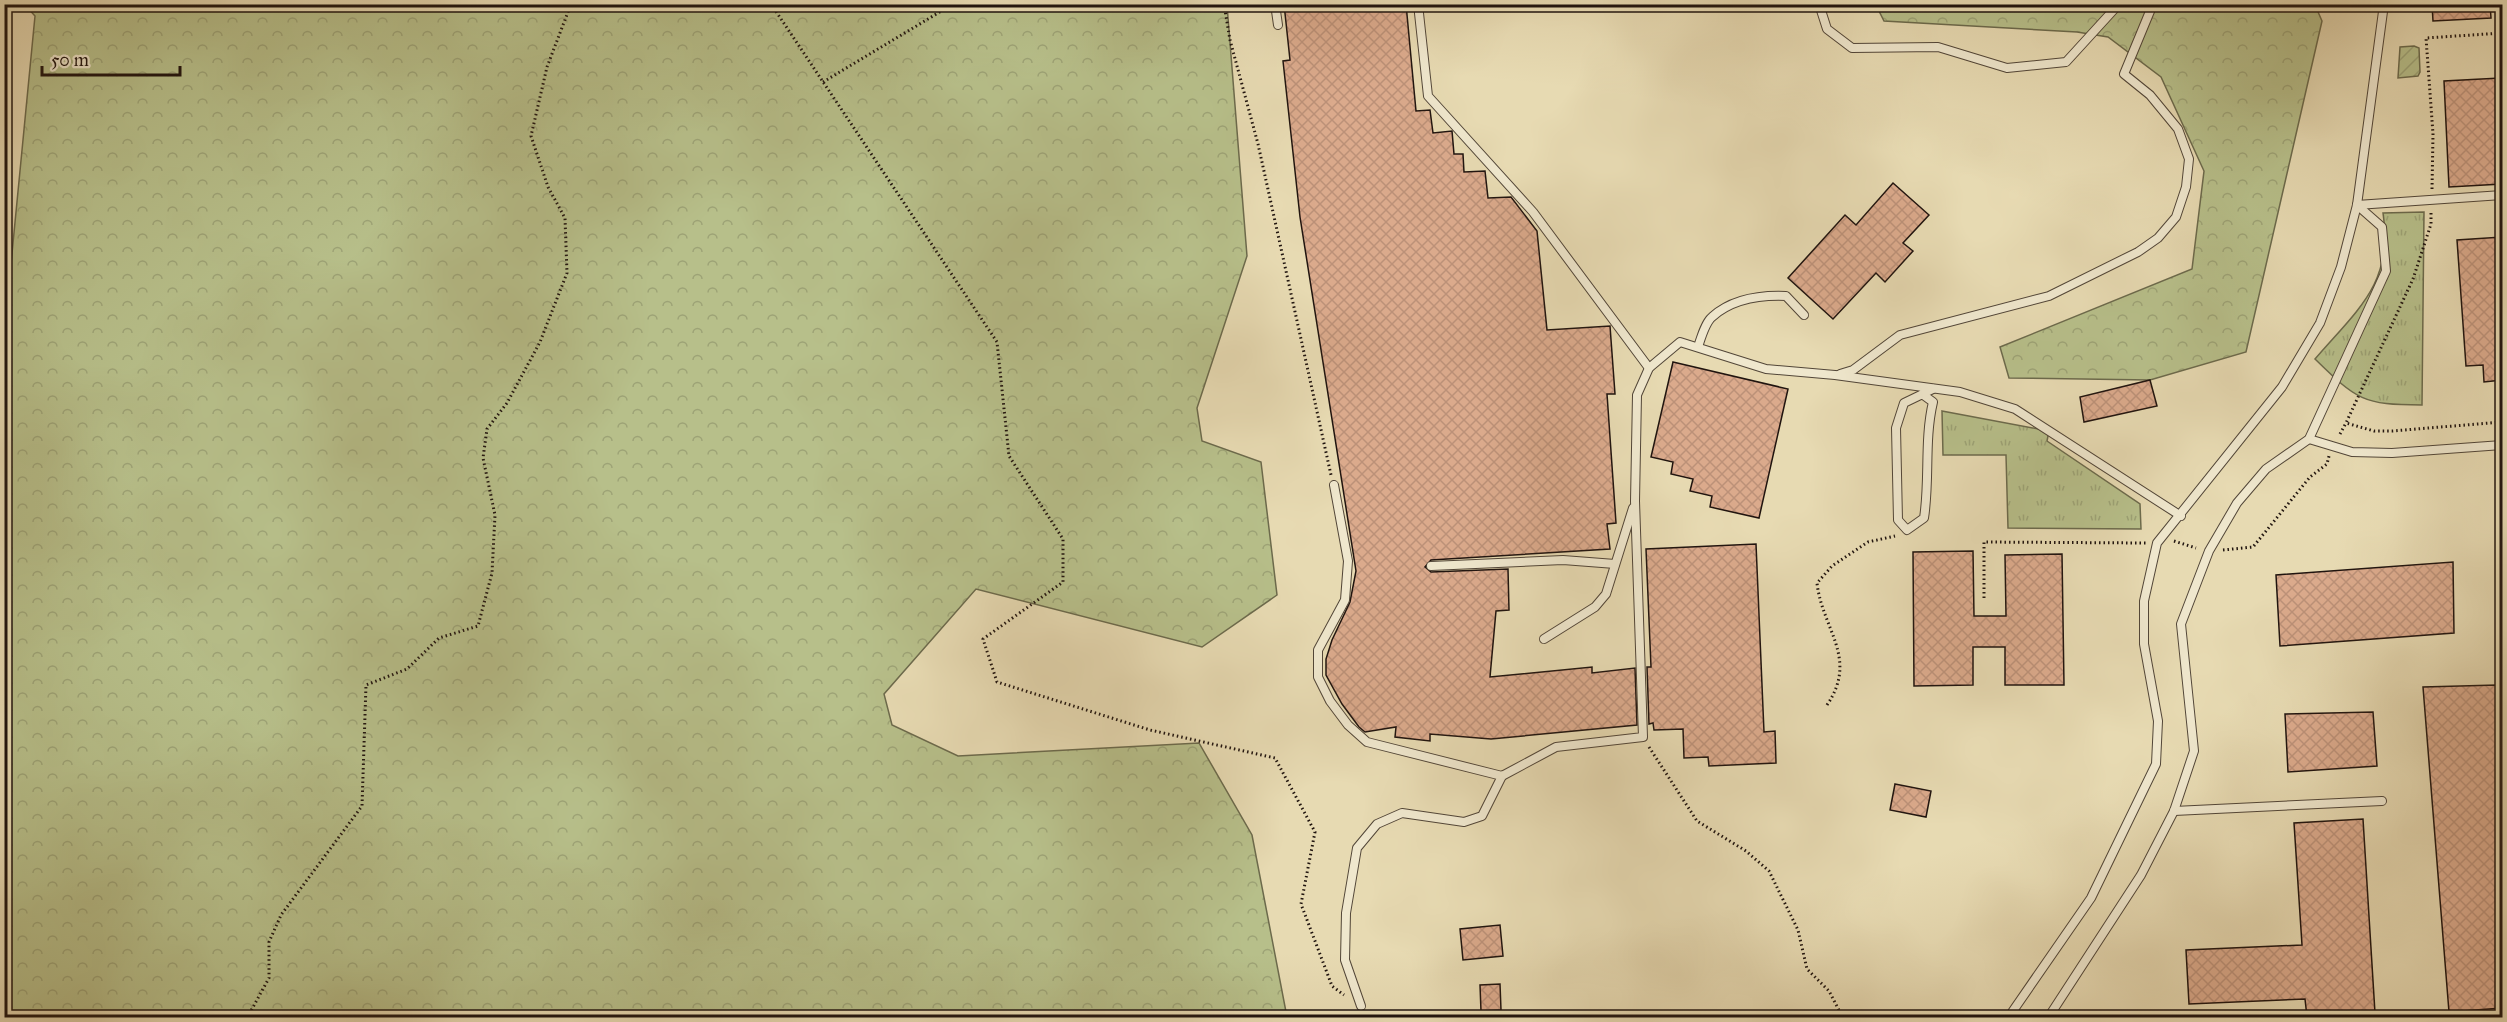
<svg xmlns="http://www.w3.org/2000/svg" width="2507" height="1022" font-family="'IM FELL Great Primer',serif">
  <defs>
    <pattern id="forest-crowns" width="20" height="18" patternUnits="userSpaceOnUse" patternTransform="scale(1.5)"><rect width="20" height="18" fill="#b7bf8a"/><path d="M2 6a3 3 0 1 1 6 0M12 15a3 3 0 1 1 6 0" fill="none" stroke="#9da376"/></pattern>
    <pattern id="park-tufts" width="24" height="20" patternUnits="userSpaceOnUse" patternTransform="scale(1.5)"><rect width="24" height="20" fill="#b7bf8a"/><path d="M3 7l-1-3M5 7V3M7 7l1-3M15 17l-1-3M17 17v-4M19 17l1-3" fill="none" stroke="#9da376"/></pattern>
    <pattern id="garden-furrows" width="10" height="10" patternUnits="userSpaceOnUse" patternTransform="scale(1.5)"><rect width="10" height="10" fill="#b7bf8a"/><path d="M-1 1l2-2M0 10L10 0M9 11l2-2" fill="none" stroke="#9da376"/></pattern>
    <pattern id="building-cross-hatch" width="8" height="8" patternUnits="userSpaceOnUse" patternTransform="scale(1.5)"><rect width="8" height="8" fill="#dbaa8c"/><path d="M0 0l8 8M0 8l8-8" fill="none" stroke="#bc9178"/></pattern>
  </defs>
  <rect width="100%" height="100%" fill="#e7dab2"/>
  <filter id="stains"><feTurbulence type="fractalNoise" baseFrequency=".00333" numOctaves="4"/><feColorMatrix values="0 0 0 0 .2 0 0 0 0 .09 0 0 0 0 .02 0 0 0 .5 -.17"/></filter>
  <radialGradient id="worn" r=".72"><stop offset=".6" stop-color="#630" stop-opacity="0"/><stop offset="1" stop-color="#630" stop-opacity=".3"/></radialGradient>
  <g fill="url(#forest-crowns)" stroke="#6c6a4c" stroke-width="1.5">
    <path d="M25,5H1227L1247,256L1197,408L1202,441L1261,462L1277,595L1202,647L976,589L884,694L892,725L958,756L1199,743L1252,835L1287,1017H5L4,336L35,16Z"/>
    <path d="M1876,5H2315L2322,21L2246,352L2150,380L2009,378L2000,347L2192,269L2204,171L2161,77L2108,37L2077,32L1884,21Z"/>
  </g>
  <g fill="url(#park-tufts)" stroke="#6c6a4c" stroke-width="1.5">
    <path d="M2424,212L2422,405C2363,405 2357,400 2315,359C2357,310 2394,283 2383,213Z"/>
    <path d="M1942,411L2049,431L2047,441L2140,504L2141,529L2008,528L2006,455H1943Z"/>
  </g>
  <path fill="url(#garden-furrows)" stroke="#6c6a4c" stroke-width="1.5" d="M2414,46L2419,48L2420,72L2418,76L2398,78L2400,47Z"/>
  <g fill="url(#building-cross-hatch)" stroke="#20140f" stroke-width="1.5">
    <path d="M1284,4H1406L1416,111L1430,110L1433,133L1452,131L1454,154H1463L1464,172L1485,171L1488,198L1511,197L1537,231L1547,330L1610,326L1615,394H1607L1616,523L1607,524L1610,549L1431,560L1425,567L1431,572L1508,569L1509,610L1496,611L1490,677L1592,667V673L1635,668L1637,725L1491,739L1430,734V741L1395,737L1396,727L1365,732L1359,727L1342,704L1326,675V659L1332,640L1350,602L1356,571L1300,217L1283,61L1290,60Z"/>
    <path d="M2432,4H2490L2491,18L2433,21Z"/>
    <path d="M2500,78L2502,97V120H2500L2502,184L2449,187L2444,81Z"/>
    <path d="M1893,183L1929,215L1903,243L1913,251L1885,282L1876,273L1833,319L1788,278L1845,215L1856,225Z"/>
    <path d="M2502,237V380L2484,382L2483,365L2466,366L2457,240Z"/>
    <path d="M1673,362L1788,389L1759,518L1710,507L1712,496L1690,491L1693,479L1671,474L1673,462L1651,457Z"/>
    <path d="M2150,380L2157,406L2084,422L2080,397Z"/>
    <path d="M1756,544L1764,732L1775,731L1776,763L1709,766L1708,757L1684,758L1683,729L1654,730L1653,723L1649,724L1647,667H1651L1646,549Z"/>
    <path d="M1973,551L1974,616H2006L2005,555L2062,554L2064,685H2005V647H1973V685L1914,686L1913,552Z"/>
    <path d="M2453,562L2454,633L2280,646L2276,575Z"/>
    <path d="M2497,685L2502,776V1008L2449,1012L2423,687Z"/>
    <path d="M2373,712L2377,766L2288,772L2285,714Z"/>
    <path d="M1895,784L1931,791L1926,817L1890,810Z"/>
    <path d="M2363,819L2375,1013L2307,1017L2305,999L2189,1004L2186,950L2302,945L2294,823Z"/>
    <path d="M1500,925L1503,956L1463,960L1460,929Z"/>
    <path d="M1500,984L1501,1010L1481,1011L1480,985Z"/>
  </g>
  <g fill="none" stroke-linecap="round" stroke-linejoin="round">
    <defs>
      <g id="lane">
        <path d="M1275,4L1278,25"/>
        <path d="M1418,4L1428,96L1533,212L1649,368"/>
        <path d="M1819,4L1827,29L1852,48L1938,47L2007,68L2066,62L2119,4"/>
        <path d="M2357,205L2502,195"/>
        <path d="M1698,347C1701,338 1705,323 1712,317C1732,299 1761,295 1786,296L1804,315"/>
        <path d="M1840,374L1853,370L1900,335L2049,296L2138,252L2158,238L2176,217L2186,187L2189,159L2178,129L2150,95L2124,74L2153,4"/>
        <path d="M1922,394L1933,402C1924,440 1930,480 1924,518L1907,530L1898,520L1896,428L1904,403L1933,389"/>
        <path d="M2309,439L2352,452L2392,453L2502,445"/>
        <path d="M1334,485L1348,561L1345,600L1318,650V677L1330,701L1348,725L1367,742L1502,776L1556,747L1643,737L1635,501L1637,395L1649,368L1680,342L1766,369L1835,375L1960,392L2015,409L2181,516"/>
        <path d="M1431,566L1563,560L1615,564"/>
        <path d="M1544,639L1595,607L1606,594L1633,508"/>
        <path d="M2174,811L2382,801"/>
        <path d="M1361,1006L1345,960L1346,913L1357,848L1377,824L1402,813L1464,822L1482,816L1502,776"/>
        <path d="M2008,1018L2091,898L2156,764L2158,721L2144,644V601L2157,543L2282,387L2320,323L2341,267L2357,205L2384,4"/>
        <path d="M2048,1018L2141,875L2174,811L2194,751L2181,624L2209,551L2237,503L2266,469L2309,439L2386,271L2382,227L2357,205"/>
      </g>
    </defs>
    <use href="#lane" stroke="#524638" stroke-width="10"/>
    <g stroke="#20140f" stroke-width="3" stroke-dasharray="1.5 3" stroke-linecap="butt">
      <path d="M771,4L997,342L1009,456L1063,539V582L983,639L997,682L1150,730L1275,758L1315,832L1301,904L1332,986L1344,995"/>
      <path d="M1224,4L1230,40L1258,144L1331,475"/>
      <path d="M823,82L953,4"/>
      <path d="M2432,189L2433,134L2426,38L2502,33"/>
      <path d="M2431,213V224L2413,279L2346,423L2374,431H2392L2502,422"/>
      <path d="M2340,434L2346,423"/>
      <path d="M2174,541L2196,548"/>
      <path d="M2223,550L2253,547L2310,477L2327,464L2329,456"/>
      <path d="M1984,598V542L2146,543"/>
      <path d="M1827,705C1859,658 1822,629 1817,583L1832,566L1868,542L1895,536"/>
      <path d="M1649,747L1697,821L1746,851L1769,871L1798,930L1807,969L1829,991L1843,1018"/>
      <path d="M247,1018L269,978V942L281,915L362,806L366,685L407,669L439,638L478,626L492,573L495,515L483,458L487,429L507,403L540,342L567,273L565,218L548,187L531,136L547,67L571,4"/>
    </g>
    <use href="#lane" stroke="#efe7cd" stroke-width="8"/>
  </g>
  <rect width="2507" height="1022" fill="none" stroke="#e7dab2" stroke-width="24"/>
  <rect x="6" y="6" width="2495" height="1010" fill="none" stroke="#20140f" stroke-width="3"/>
  <rect x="12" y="12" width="2483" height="998" fill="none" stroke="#20140f" stroke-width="1.5"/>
  <path d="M42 66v9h138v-9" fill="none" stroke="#20140f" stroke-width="3"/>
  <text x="51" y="66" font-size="18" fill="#20140f" stroke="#efe7cd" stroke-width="4.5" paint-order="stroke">50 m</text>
  <rect width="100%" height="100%" filter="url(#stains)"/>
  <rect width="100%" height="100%" fill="url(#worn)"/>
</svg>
